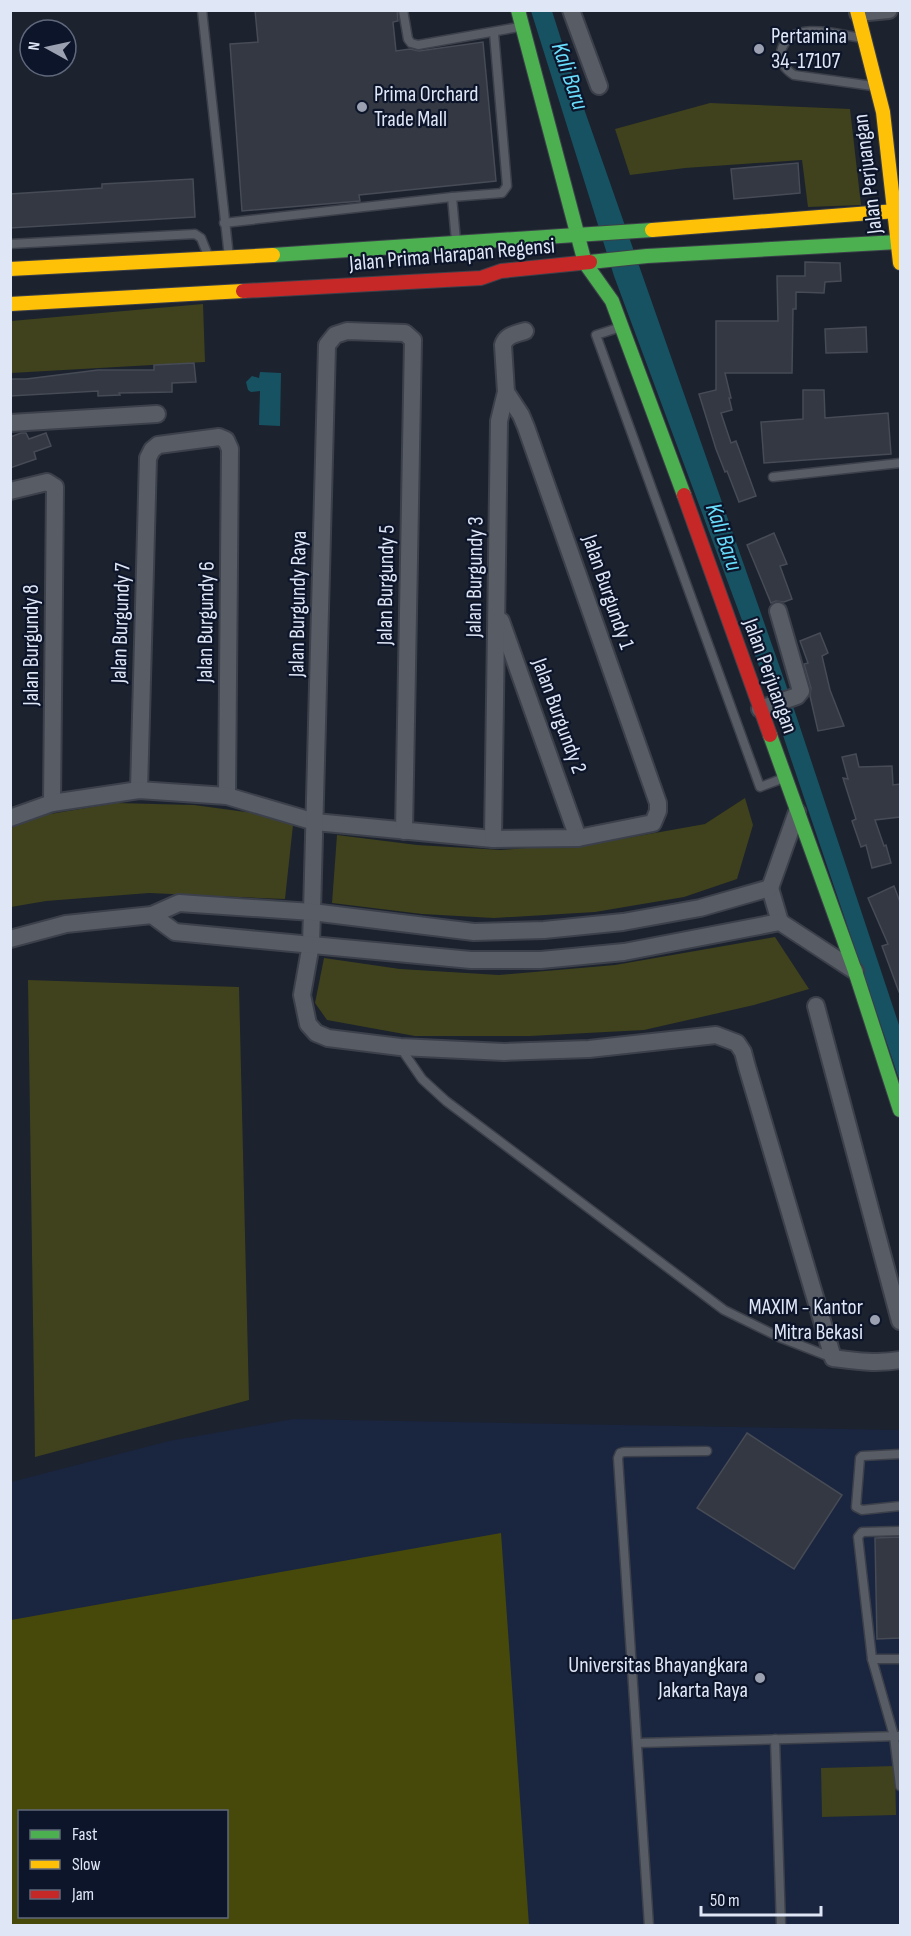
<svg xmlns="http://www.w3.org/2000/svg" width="911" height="1936" font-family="'Sofia Sans Condensed',sans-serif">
  <rect width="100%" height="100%" fill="#1c222e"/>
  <path fill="#1a253f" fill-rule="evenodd" d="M294,1419L900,1430V1925L11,1926V1482L169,1441ZM20,1812H226V1916H20Z"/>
  <g fill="#3f421c">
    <path d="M710,103L850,109L861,205L808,207L802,160L685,168L630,175L615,129Z"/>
    <path d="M203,304L205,362L11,373V321Z"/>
    <path d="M745,798L753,825L737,879L684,897L595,912L494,918L422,914L332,903L337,835L417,845L501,850L610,841L705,824Z"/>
    <path d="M116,803L194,805L253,813L293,825L285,899L149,893L46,901L11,907V828L44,815Z"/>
    <path d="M775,937L809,989L754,1005L644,1030L530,1036H415L327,1020L315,1003L324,958L400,969L499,975L615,965Z"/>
    <path d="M28,980L239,987L249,1400L35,1457Z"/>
    <path d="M895,1766L896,1815L822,1817L821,1768Z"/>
  </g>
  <path fill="#46490a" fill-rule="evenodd" d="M501,1533L529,1925H11V1620ZM20,1812H226V1916H20Z"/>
  <g fill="#175262">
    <path d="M531,11H552L575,83L785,682L900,1028V1082L766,685L614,276Z"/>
    <path d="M260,372L281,373L280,426L259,425L260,391L251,392L248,390L246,382L252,376L259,378Z"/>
  </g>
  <g fill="#333842" stroke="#464b56" stroke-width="1.5">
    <path d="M255,10H397L398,21L393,22L396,51L410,49L419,51L483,42L496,181L359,195L360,201L242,211L230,44L258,42Z"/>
    <path d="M798,163L800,193L734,199L731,169Z"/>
    <path d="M193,179L195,217L10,228V194L102,188V184Z"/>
    <path d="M805,262L840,263L841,281L825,282L824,293L796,292V309H793L792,373H725L731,398H729L732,410L721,413L731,443L736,441L756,496L739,502L727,471L725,472L716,449L699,394L716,390V321H778L777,276H805Z"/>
    <path d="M866,327L867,352L826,353L825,329Z"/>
    <path d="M194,363L196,382L172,383V392L119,393L120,395L98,396V391L10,396V380L13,379H26L98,370H154V365Z"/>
    <path d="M803,390H824L825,418L888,413L891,454L764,463L761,422L803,419Z"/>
    <path d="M21,433H26L29,439L46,433L51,446L34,452L36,459L10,468V437Z"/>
    <path d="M774,533L787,564L780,566L792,599L784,602L776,601L771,603L747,545Z"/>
    <path d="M820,633L828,653L822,656L830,690L844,726L818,731L810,696L811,688L804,664L808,663L800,641Z"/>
    <path d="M856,754L859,767L892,766L893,785L900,784V817L875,820L884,846L886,845L891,863L872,868L866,845L861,847L852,821L856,819L843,778L848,779L842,757Z"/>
    <path d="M894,886L900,902V992H899L882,946L888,944L868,898Z"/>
    <path d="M747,1433L842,1495L794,1569L697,1508Z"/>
    <path d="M900,1537V1638L877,1639L875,1538Z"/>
  </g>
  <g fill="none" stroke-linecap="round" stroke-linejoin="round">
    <defs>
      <g id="lane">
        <path d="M202,10L229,257"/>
        <path d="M403,10L408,39L411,43L418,45L519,27"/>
        <path d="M861,38C839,34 788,19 781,52C779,63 786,70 794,75L873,86"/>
        <path d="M452,197L456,241"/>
        <path d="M224,223L452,197L502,193L507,186L494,33"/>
        <path d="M10,244L195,234L201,238L209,258"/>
        <path d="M621,327L596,335L760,787L784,778"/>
        <path d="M773,477L900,463"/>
        <path d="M400,1047L422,1079L446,1101L724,1310L779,1337L833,1358"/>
        <path d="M900,1454L862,1456L860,1458L856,1507L862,1510L900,1506"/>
        <path d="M900,1531L862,1532L858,1537L872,1659L894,1736L900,1786"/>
        <path d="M872,1659H900"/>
        <path d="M775,1739L781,1926"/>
        <path d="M638,1743L900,1736"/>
        <path d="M649,1926L618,1458L620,1453L624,1452L707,1451"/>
      </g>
      <g id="street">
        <path d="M571,10L599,86"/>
        <path d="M858,13L889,10"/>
        <path d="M10,423L157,414"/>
        <path d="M10,491L47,482L55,487L52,803"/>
        <path d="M501,621L578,838"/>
        <path d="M760,709L797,696L801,691L778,611"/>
        <path d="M139,790L148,458L152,450L158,445L219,437L226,440L230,449L227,796"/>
        <path d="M10,818L52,803L139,790L227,796L315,822L493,839L578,838L653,823L658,811V803L526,427L521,415L506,392"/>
        <path d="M404,831L413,340L405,333L347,331L335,335L327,345L312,912L311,944L302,995L308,1024L316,1033L328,1038L400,1047L504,1052L589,1049L716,1035L737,1043L743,1052L747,1067L833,1358C856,1361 877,1364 900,1360"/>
        <path d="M493,839L499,421L506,392L503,345C506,335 516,334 525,331"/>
        <path d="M770,888L780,922"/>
        <path d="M152,915L175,932L471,960H541L624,952L780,922L855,971"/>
        <path d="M10,939L66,924L152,915L179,903L312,912L474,932L544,930L623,922L700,908L770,888L797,812"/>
        <path d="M816,1006L900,1321"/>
      </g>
      <g id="fast">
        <path d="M518,10L585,263L612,301L684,495"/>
        <path d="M273,255L652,230"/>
        <path d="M590,262L647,256L898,242"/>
        <path d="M770,735L855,971L900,1110"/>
      </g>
      <g id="slow">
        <path d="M857,10L883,112L900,263"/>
        <path d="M652,230L896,211"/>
        <path d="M10,269L273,255"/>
        <path d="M10,304L243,291"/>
      </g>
      <g id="jam">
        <path d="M243,291L481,278L501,271L590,262"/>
        <path d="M684,495L770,735"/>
      </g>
    </defs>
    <use href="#lane" stroke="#3c404a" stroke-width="11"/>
    <use href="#street" stroke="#3c404a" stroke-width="20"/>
    <use href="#fast" stroke="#3c404a" stroke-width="16"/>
    <use href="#slow" stroke="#3c404a" stroke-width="16"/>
    <use href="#jam" stroke="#3c404a" stroke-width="16"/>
    <use href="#lane" stroke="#585c65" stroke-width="8"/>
    <use href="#street" stroke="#585c65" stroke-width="16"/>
    <use href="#fast" stroke="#4caf50" stroke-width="14"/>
    <use href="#slow" stroke="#ffc107" stroke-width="14"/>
    <use href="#jam" stroke="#c62828" stroke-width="14"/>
  </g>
  <g fill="#9ba1b0" stroke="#0c152a" stroke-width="2">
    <circle cx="759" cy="49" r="6"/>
    <circle cx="362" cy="107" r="6"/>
    <circle cx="875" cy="1320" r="6"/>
    <circle cx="760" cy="1678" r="6"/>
  </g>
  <g text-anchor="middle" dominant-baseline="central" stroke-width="4.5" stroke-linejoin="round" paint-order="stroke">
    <g font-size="22" fill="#dfe6f6" stroke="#0c152a" text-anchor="start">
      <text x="771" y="36">Pertamina<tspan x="771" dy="25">34-17107</tspan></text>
      <text x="374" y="94">Prima Orchard<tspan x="374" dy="25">Trade Mall</tspan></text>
      <text x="863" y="1307" text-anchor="end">MAXIM - Kantor<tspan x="863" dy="25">Mitra Bekasi</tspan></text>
      <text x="748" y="1665" text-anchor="end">Universitas Bhayangkara<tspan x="748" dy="25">Jakarta Raya</tspan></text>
    </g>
    <g font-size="22" fill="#dfe6f6" stroke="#0c152a">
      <text transform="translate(868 174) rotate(-97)">Jalan Perjuangan</text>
      <text transform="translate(452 255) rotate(-5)">Jalan Prima Harapan Regensi</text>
      <text transform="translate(475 577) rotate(-89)">Jalan Burgundy 3</text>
      <text transform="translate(386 585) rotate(-89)">Jalan Burgundy 5</text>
      <text transform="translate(608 592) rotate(71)">Jalan Burgundy 1</text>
      <text transform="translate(298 604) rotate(-89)">Jalan Burgundy Raya</text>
      <text transform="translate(206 622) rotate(-89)">Jalan Burgundy 6</text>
      <text transform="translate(121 623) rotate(-88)">Jalan Burgundy 7</text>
      <text transform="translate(31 645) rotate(-90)">Jalan Burgundy 8</text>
      <text transform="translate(770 676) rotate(70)">Jalan Perjuangan</text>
      <text transform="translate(559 716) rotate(70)">Jalan Burgundy 2</text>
    </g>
    <g font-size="24" font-style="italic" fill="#68ddfc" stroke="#0c152a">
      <text transform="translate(570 76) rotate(71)">Kali Baru</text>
      <text transform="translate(724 537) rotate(71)">Kali Baru</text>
    </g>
  </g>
  <rect width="911" height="1936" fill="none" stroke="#dfe6f6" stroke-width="24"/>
  <rect x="18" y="1810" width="210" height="108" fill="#0c152a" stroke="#60697c" stroke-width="1.5"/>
  <rect x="30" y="1830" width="30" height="9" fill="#4caf50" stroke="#60697c" stroke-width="1.5"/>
  <text x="72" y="1840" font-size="18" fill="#dfe6f6">Fast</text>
  <rect x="30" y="1860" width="30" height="9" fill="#ffc107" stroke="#60697c" stroke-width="1.5"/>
  <text x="72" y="1870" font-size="18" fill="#dfe6f6">Slow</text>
  <rect x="30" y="1890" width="30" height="9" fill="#c62828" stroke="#60697c" stroke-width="1.5"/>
  <text x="72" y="1900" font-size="18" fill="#dfe6f6">Jam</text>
  <g transform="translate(48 48) rotate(278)"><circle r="28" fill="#0c152a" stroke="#60697c" stroke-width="1.5"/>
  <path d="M0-4.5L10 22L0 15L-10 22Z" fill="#9ba1b0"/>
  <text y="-9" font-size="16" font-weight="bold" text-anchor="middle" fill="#dfe6f6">N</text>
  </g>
  <path d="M701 1906v9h120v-9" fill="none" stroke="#dfe6f6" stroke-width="3"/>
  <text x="710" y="1906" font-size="18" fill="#dfe6f6" stroke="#0c152a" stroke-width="4.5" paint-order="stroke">50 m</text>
</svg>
